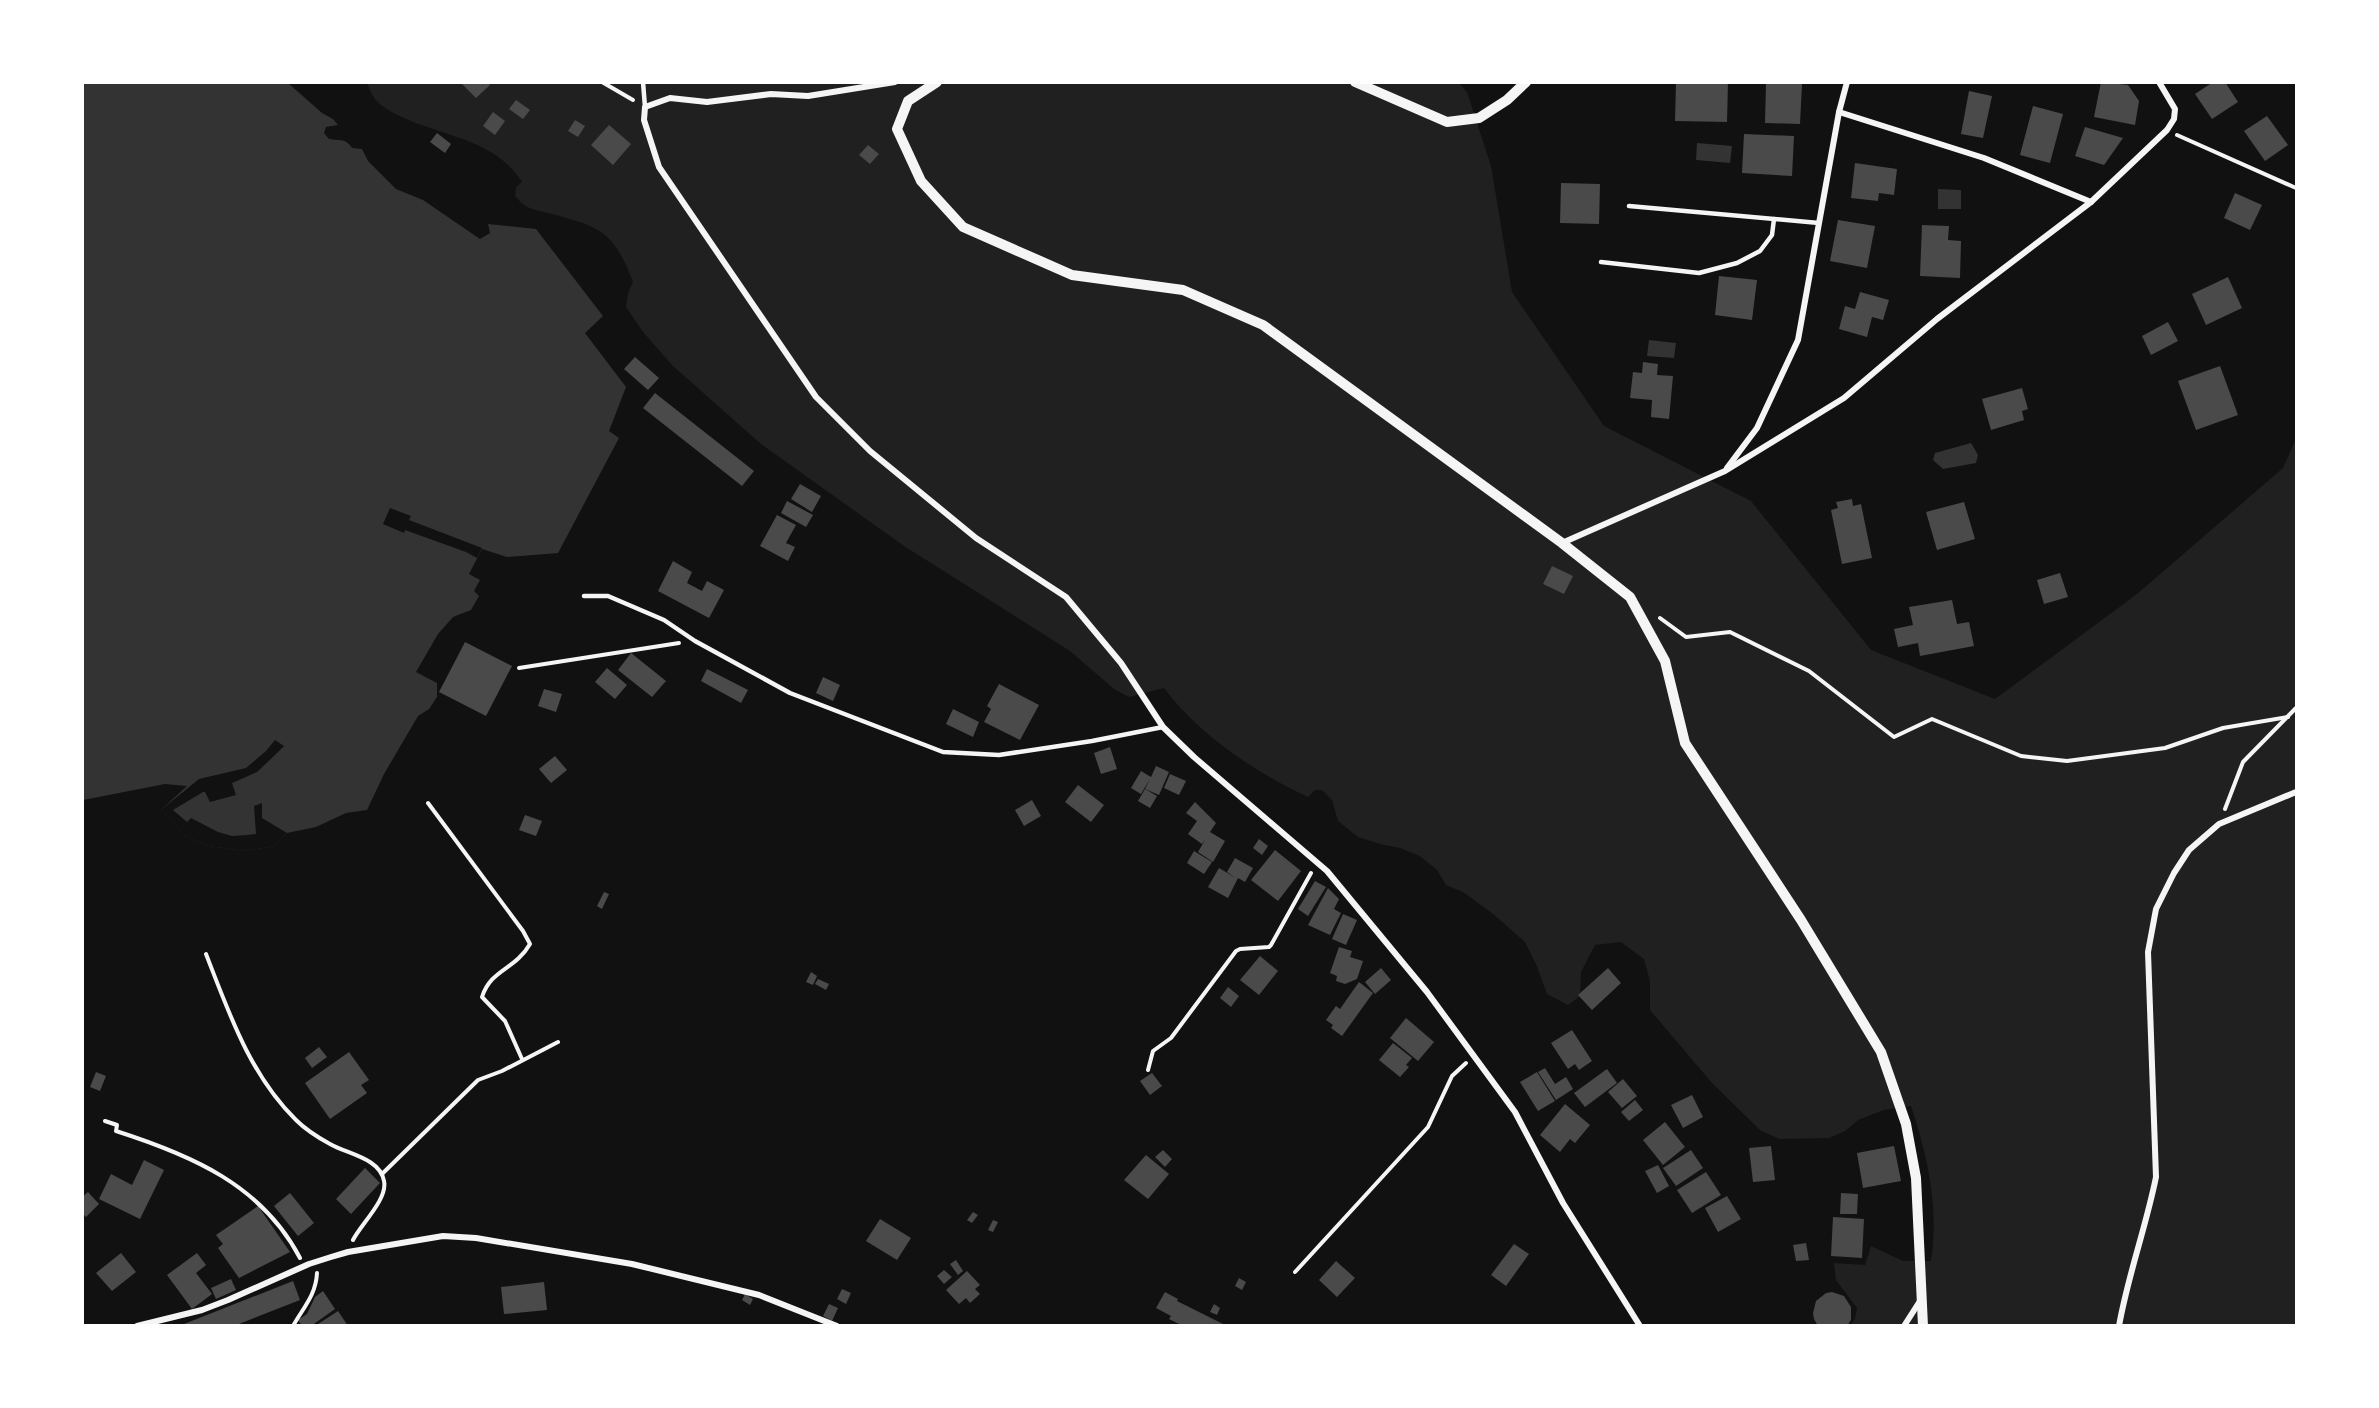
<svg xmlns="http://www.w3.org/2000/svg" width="2379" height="1408" font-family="Signika,sans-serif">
  <rect width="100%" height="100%" fill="#111"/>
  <path fill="#202020" d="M367,83H1459L1467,92L1491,166L1512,292L1604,426L1751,501L1871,650L1995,699L2137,594L2283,468L2296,439V1325H1850L1855,1319L1857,1308L1836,1280L1834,1263L1865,1265L1871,1246L1903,1261H1931C1939,1208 1928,1157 1911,1106L1884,1110L1858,1120L1845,1131L1829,1138L1780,1139L1761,1131L1712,1083L1650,1010V981L1644,959L1621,942L1595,945L1581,972L1580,996L1568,1005L1547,994L1536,964L1525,942L1492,913L1463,892L1446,885L1437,870L1420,856L1400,848L1380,844L1358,837L1338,821L1332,800L1322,790H1315L1308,797C1256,773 1198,734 1164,688L1129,697L1114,689L1070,651L904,546L761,444L673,366L643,332L626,307L628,293L633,282C614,232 601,227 552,214C534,209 528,211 515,196L516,187L522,182C495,139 444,137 402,117C393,113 382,107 375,99C372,95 369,88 367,83Z"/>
  <g fill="#333">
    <path d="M83,83H288L322,113L333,119L338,125L326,127L324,133L329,139C340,141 346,138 352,148L362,149L368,161L396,189L423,200L480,239L490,233L488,224L536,229L603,316L585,333L626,387L609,431L619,438L558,553L507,557L482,549L469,574L480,580L474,591L479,596L471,610L453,617L438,634L416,672L437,683V697L429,709L418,716L384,774L367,810L346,813L316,827L287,833L275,846L245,851L208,846L187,837L161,810L187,786L165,784L83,800Z"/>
    <path d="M1697,143L1732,146L1730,163L1696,160Z"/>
    <path d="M1938,189L1961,190V209H1938Z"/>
    <path d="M1649,340L1676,343L1674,358L1647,356Z"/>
    <path d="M1971,443L1978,455L1976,463L1943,469L1933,460L1935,453Z"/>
  </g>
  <g fill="#111">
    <path d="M390,508L411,516L409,520L482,548L477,558L466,552L405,530L404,533L383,524Z"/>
    <path d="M275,740L284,746L275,755L257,772L232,783L236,795L210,802L205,792H203L173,810L187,822L191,818L218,832L232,836L247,835L256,834L254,806L262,803V818L287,833L275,846L245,851L208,846L187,837L161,810L199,779L246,768L266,751Z"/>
  </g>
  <g fill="#4a4a4a">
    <path d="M463,82H488L490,85L476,98L462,84Z"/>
    <path d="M1676,82H1728L1727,122L1675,121Z"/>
    <path d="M1766,82L1802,84L1800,124L1765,123Z"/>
    <path d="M2101,82L2128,85L2139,101L2135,125L2094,117Z"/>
    <path d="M2213,82H2225L2238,102L2212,119L2195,94Z"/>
    <path d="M1969,91L1992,96L1983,138L1961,134Z"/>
    <path d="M516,100L530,110L523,119L509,109Z"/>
    <path d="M2033,106L2063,114L2050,163L2020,155Z"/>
    <path d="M493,112L505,121L495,135L483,126Z"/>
    <path d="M2267,116L2288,145L2265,161L2244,131Z"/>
    <path d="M575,120L585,126L578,137L568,131Z"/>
    <path d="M609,125L631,144L613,165L591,145Z"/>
    <path d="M2085,127L2123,138L2104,165L2075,156Z"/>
    <path d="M437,133L451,144L445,153L430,142Z"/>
    <path d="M1744,134L1794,136L1792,176L1742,173Z"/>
    <path d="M868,145L879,154L870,164L859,155Z"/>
    <path d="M1855,163L1897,169L1894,195L1879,193L1878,201L1851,198Z"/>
    <path d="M1561,183L1600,184L1599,224L1560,223Z"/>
    <path d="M2235,193L2262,205L2250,230L2224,218Z"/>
    <path d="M1838,220L1875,226L1867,268L1830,261Z"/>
    <path d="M1922,225L1949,226L1948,240L1961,241L1960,278L1920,276Z"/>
    <path d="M1719,276L1757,280L1752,320L1715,315Z"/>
    <path d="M2228,277L2242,308L2206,325L2192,294Z"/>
    <path d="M1860,292L1889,300L1883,320L1872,317L1867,337L1839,329L1845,306L1855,309Z"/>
    <path d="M2168,322L2178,341L2151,355L2142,336Z"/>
    <path d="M635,357L659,378L648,390L624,369Z"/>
    <path d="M1643,362L1658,364L1657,375L1673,376L1669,419L1651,417L1652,400L1630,398L1633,372L1642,373Z"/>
    <path d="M2220,366L2238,415L2196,430L2178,381Z"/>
    <path d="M2022,388L2028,409L2022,411L2024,420L1991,430L1982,399Z"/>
    <path d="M655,393L754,471L742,486L643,408Z"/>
    <path d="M800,484L821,496L812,512L791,499Z"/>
    <path d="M1852,499L1853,506L1861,504L1872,558L1842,564L1831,510L1838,508L1836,502Z"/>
    <path d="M787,501L813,515L806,527L781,513Z"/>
    <path d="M1964,502L1975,539L1937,550L1926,512Z"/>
    <path d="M777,515L796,525L786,543L795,547L788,561L760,546Z"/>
    <path d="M673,561L692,572L687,583L702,591L707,581L724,590L709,618L658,591Z"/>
    <path d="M1552,566L1573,576L1564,594L1543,584Z"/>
    <path d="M2060,573L2068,597L2044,604L2037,580Z"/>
    <path d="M1952,600L1957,624L1969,622L1974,646L1920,656L1918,643L1898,647L1894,629L1913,625L1909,607Z"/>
    <path d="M465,642L512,666L486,716L439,692Z"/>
    <path d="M631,653L666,681L652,697L618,670Z"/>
    <path d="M607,668L627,685L615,699L595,682Z"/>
    <path d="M707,669L748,690L741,703L701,681Z"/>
    <path d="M823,677L840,685L833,701L816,693Z"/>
    <path d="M999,684L1039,705L1020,740L984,722L991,709L987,706Z"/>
    <path d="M544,689L562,694L556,712L538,706Z"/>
    <path d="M953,709L979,722L973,737L946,724Z"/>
    <path d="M1110,747L1117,769L1101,774L1094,753Z"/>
    <path d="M555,756L567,770L551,783L539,769Z"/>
    <path d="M1156,766L1169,772L1159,795L1145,789L1150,779L1141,794L1131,788L1141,771L1151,777Z"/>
    <path d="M1170,774L1186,781L1179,795L1164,788Z"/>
    <path d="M1078,785L1104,805L1091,822L1065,802Z"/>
    <path d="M1145,789L1157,796L1150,808L1138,801Z"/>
    <path d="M1032,800L1041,816L1024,826L1015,810Z"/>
    <path d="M1195,802L1216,823L1210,832L1225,841L1213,862L1198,852L1206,838L1202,844L1188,834L1197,821L1186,813Z"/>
    <path d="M525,815L542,821L536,836L519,830Z"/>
    <path d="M1259,839L1268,846L1262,855L1253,848Z"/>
    <path d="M1275,850L1301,871L1278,901L1251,880Z"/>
    <path d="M1194,851L1212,862L1204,874L1187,863Z"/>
    <path d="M1235,858L1253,868L1245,882L1238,878L1228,898L1208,887L1219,868L1236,878L1227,872Z"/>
    <path d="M1315,881L1326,887L1308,916L1298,909Z"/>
    <path d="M1328,888L1339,899L1334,909L1341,913L1330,935L1308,925Z"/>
    <path d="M604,892L609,894L602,909L597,906Z"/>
    <path d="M1343,914L1357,920L1346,945L1332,939Z"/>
    <path d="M1339,947L1352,951L1350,957L1363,961L1357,979L1345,984L1336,981L1337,976L1330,973Z"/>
    <path d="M1260,956L1278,971L1259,995L1240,980Z"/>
    <path d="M1381,968L1391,980L1375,994L1365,982Z"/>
    <path d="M1608,968L1621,983L1592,1010L1578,995Z"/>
    <path d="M811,972L817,976L813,985L806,982Z"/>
    <path d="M818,979L829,984L826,990L815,984Z"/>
    <path d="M1359,982L1373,993L1342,1036L1331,1028L1333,1025L1326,1020L1336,1006L1340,1009Z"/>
    <path d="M1228,987L1239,996L1231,1007L1220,998Z"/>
    <path d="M1406,1018L1434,1042L1418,1061L1390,1038Z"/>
    <path d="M1572,1030L1592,1061L1579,1070L1575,1064L1568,1069L1551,1043Z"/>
    <path d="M1393,1043L1412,1058L1406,1065L1409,1067L1400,1077L1379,1060Z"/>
    <path d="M319,1047L327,1057L312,1068L305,1058Z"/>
    <path d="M349,1052L369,1080L361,1085L367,1093L330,1119L305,1083Z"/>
    <path d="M1545,1068L1555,1084L1566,1077L1573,1089L1556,1100L1538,1072Z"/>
    <path d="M1607,1069L1617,1083L1585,1107L1574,1093Z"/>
    <path d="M96,1072L106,1076L100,1091L90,1087Z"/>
    <path d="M1537,1072L1555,1101L1538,1111L1520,1082Z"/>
    <path d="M1152,1073L1162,1086L1150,1095L1140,1081Z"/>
    <path d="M1623,1079L1637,1096L1622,1108L1608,1092Z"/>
    <path d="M1692,1095L1703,1117L1683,1128L1671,1105Z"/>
    <path d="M1635,1100L1643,1110L1629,1121L1621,1112Z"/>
    <path d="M1565,1104L1590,1125L1575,1143L1570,1139L1560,1152L1540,1135Z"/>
    <path d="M1665,1122L1685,1147L1663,1165L1643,1140Z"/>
    <path d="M1771,1146L1775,1180L1753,1182L1749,1148Z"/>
    <path d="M1894,1146L1901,1181L1863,1188L1857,1153Z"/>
    <path d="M1163,1150L1172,1159L1165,1167L1155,1157Z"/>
    <path d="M1691,1150L1703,1168L1676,1186L1663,1168Z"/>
    <path d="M1146,1155L1169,1174L1148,1199L1124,1180Z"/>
    <path d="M144,1160L164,1170L140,1219L99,1199L111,1174L132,1185Z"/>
    <path d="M1658,1165L1669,1186L1657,1193L1645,1171Z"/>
    <path d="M365,1168L380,1183L351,1214L336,1199Z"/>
    <path d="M1706,1172L1721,1195L1692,1213L1677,1190Z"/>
    <path d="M88,1192L99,1204L86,1217L82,1213V1197Z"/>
    <path d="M290,1193L314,1223L298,1236L274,1206Z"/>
    <path d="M1841,1193L1858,1194L1857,1214H1840Z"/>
    <path d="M1727,1196L1741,1219L1718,1232L1705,1208Z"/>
    <path d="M258,1206L290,1252L239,1278L218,1248L223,1244L216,1235Z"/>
    <path d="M973,1212L978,1215L972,1223L967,1220Z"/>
    <path d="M1833,1217L1864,1219L1862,1258L1831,1256Z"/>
    <path d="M880,1219L911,1238L897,1260L866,1241Z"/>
    <path d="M993,1220L998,1222L993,1232L988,1230Z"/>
    <path d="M1806,1243L1809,1260L1796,1261L1793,1245Z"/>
    <path d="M1514,1244L1529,1254L1506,1286L1491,1275Z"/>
    <path d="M121,1253L136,1272L112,1291L96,1273Z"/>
    <path d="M197,1253L206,1265L196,1273L212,1294L192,1309L167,1275Z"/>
    <path d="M956,1260L963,1271L958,1275L950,1264Z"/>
    <path d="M1336,1261L1355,1278L1337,1297L1319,1280Z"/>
    <path d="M944,1270L952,1277L944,1284L937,1276Z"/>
    <path d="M967,1271L980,1285L975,1289L980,1294L970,1303L966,1298L959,1304L946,1290Z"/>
    <path d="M1239,1278L1246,1282L1242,1290L1235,1286Z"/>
    <path d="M231,1279L236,1290L216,1299L211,1288Z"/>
    <path d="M293,1281L300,1300L234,1326H179Z"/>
    <path d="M544,1282L547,1310L504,1314L501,1287Z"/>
    <path d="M842,1289L851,1293L846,1304L837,1299Z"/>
    <path d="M323,1291L335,1309L311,1326H302L298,1320L307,1314L315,1297Z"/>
    <path d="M1165,1292L1178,1299L1177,1301L1227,1326H1183L1169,1319L1171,1316L1156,1308Z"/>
    <path d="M1832,1292L1844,1296L1851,1307V1320L1847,1326H1818L1814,1319L1813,1313L1816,1301L1826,1293Z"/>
    <path d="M745,1294L753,1299L750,1305L742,1300Z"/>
    <path d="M829,1304L838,1308L832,1321L823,1316Z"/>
    <path d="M1214,1304L1220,1308L1217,1315L1210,1312Z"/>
    <path d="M338,1311L348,1326H315Z"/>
  </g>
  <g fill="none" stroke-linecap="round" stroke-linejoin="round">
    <g stroke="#f5f5f5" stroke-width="4">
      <path d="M602,82L633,100"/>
      <path d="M2177,135L2296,188"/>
      <path d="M1660,618L1686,637L1730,632L1809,671L1894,737L1932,719L2021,756L2067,761L2165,748L2223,728L2288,717"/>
      <path d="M519,668L679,643"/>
      <path d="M428,803L523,931L530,944C515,970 491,969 482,997L505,1021L522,1059"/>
      <path d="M2225,809L2243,762L2296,708"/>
      <path d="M206,954C229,1013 250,1075 296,1120C305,1129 319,1138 330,1144C347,1154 380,1158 384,1181C388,1199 361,1224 353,1240"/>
      <path d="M1148,1070L1153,1051L1171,1038L1236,951L1240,949L1269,947L1271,945L1311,873"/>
      <path d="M105,1121L117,1125L116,1131C191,1155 262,1185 300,1258"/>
      <path d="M382,1174L478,1080L502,1071L558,1042"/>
      <path d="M1295,1272L1428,1127L1452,1076L1466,1063"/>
      <path d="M293,1326C303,1308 316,1295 317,1273"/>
    </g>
    <g stroke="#f5f5f5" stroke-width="4.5">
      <path d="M643,82L645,107"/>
      <path d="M1629,206L1819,223"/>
      <path d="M1601,262L1699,273L1737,263L1760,251L1772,235L1774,219"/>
      <path d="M584,596H608L664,620L695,641L790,693L943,752L999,755L1092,741L1163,727"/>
    </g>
    <g stroke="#f5f5f5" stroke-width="6">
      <path d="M895,82L808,96L771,94L707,102L670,98L645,107L644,120L659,167L816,397L870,451L976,538L1066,597L1121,663L1163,727L1194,757L1327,871L1427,992L1515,1112L1563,1203L1640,1326"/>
      <path d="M1839,112L1984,158L2091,202"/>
      <path d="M1727,468L1757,428L1798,340L1839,112L1847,82"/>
      <path d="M1562,543L1725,471L1844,398L1937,319L2091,202L2167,130L2174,119L2175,109L2159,82"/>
      <path d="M137,1326L202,1310L228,1300L309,1264L331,1257L348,1252L443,1236L476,1238L632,1264L759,1295L837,1326"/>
      <path d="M1904,1326L1920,1301"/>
      <path d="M2119,1326C2128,1275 2146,1227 2156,1177L2148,952L2156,909L2174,873L2189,850L2219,824L2296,792"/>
    </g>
    <g stroke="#f5f5f5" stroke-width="10">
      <path d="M937,82L908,101L897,129L921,181L963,227L1072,275L1183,290L1263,325L1562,543L1630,597L1665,661L1685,743L1801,920L1881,1052L1906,1124L1916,1178L1923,1326"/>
      <path d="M1355,82L1447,122L1479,118L1507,100L1526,82"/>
    </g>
  </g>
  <rect width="2379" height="1408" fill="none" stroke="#ffffff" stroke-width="168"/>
</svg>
